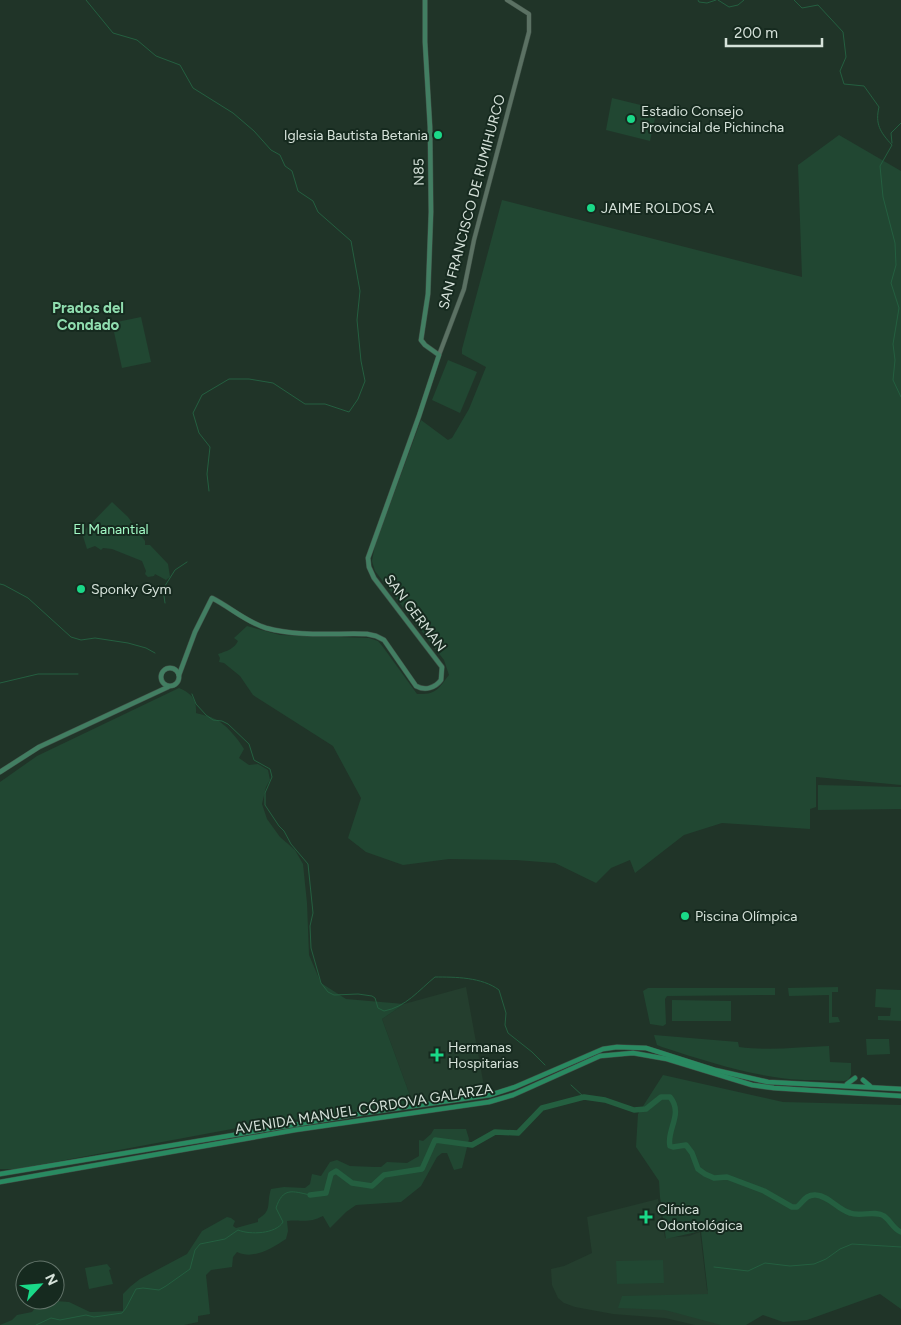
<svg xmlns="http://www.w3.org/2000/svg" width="901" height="1325" font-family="Figtree,sans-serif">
  <rect width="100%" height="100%" fill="#203428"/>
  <g fill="#243e2e">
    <path d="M466,987L485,1092L413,1104L382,1019L404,1004Z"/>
    <path d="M658,1199L665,1238L689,1236L700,1232L707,1290L733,1325H695L665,1318L613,1314L575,1307L564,1303L558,1298L552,1285L551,1269L564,1266L592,1253L587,1217Z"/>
  </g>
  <g fill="#214732">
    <path d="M612,98L657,109L650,141L606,130Z"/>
    <path d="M839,135L901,171V785L816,777V807L810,809V829L722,823L684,835L635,873L630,860L611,868L596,883L555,863L516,860L449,859L403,865L366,852L348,838L361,798L333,746L253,695L240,676L224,663L219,662L220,658L218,654C227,651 234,649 238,641L234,638L247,626L280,635L369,638L378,641L383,647L417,694C436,695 438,689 449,675L444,660L375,571L372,561L375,545L421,420L448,440L452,438L469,409L486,367L462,354V349L502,200L802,277L798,165Z"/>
    <path d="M141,317L151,362L122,368L112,323Z"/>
    <path d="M448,360L477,372L460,413L432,400Z"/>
    <path d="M112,502L128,517L145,541V545H150L168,564L170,577L166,580L155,574L154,576L148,577L145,574L146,571L142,561L112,549L103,548L101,550L95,546L87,549L82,533Z"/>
    <path d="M179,688C191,693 197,699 196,713C202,715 210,716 215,719C226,724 238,739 244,749L239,758L249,765L258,764L268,770L270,780L266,787L262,804L267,819L280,837L295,850L303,864L307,903L309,955L321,983L346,999L404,1004L382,1019L413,1104L248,1126L17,1169H0V782L37,756Z"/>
    <path d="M818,785L901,787V809L818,810Z"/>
    <path d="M838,987V992H832V1017H838L840,1022L829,1023V995L789,996L788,988Z"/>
    <path d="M648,988H775V995L667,996L665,999L666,1024L663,1026L650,1024L643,991Z"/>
    <path d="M876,989L901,990V1021L878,1020V1016H890L891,1008L875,1007Z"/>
    <path d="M672,1000L731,1001V1021H672Z"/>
    <path d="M654,1035L738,1042L739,1047C770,1051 799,1047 829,1046L830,1062L851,1063V1075L848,1080L844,1081C821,1080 797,1081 774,1077C736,1071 699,1059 662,1047L657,1045Z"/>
    <path d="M866,1039H889L890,1054L867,1055Z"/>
    <path d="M663,1075L783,1102L901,1105V1309L880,1294L807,1320L783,1322L763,1315L746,1325H721L665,1310L618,1308L622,1296L708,1294L701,1231L666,1239L660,1197L659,1181L636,1147L638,1114Z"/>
    <path d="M434,1129H466L469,1139L462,1168L454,1170L447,1153H442L437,1157L421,1186L401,1202L356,1205L346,1212L330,1228L323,1216C307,1224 302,1219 287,1221L288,1231L286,1239C272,1248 254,1260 237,1252L233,1257L232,1267L211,1270L206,1275L210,1314L198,1316V1322L184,1325H0L12,1320L17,1315L32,1312L41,1300L69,1302L90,1312L123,1311V1294L131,1286L140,1279L187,1254L202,1231L227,1217L231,1218L235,1221L233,1226L236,1228L258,1222V1219C273,1210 266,1204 271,1189L284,1187L305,1188L310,1184L312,1174L321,1176L330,1162L337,1160L350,1166L375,1167H381L387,1162L407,1163L419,1156V1140L423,1141L431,1134Z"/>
    <path d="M663,1260L664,1283L617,1284L616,1261Z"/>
    <path d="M107,1264L111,1269L109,1270L113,1284L89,1289L85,1268Z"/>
  </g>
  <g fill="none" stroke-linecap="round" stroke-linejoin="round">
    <g stroke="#245f40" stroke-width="1">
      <path d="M86,0L113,33L137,40L156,56L180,65L193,88L233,113L254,131L271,150L280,155L285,166L292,171L298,191L313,201L318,212L351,241L360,291L357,320L361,361L365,381L358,399L349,412L325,404H305L273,383L249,379H229L202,395L193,413L199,433L210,447L207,474L209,491"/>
      <path d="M698,0L699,2L707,3L716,0"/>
      <path d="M718,0L729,7L738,5L744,0"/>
      <path d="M794,0L802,8L818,5L843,32L846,57L840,71L844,84L864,86L879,107C875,124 880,132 892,145L880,166L883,197L895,243L896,265L891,283L899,308L893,344L895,360L893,380L901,397"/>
      <path d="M892,143L891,133L901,123"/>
      <path d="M0,584L4,585L28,598L71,637L81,640L95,638L128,643L146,648L155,653"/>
      <path d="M165,603L163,589L175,570L187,562"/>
      <path d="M0,683L38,674H78"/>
      <path d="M192,694L196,704L206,715L213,720L222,721L228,724L249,744L254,760L270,769L272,777L265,793V805L279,826L284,831L291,844L308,864L313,913L310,926L311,948L321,983L328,992L334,995L358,994L372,996L375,998L378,1008L384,1011C406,1007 419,990 435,977C455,977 482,977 499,990L506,1013L505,1025L508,1033L532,1052L545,1065"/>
      <path d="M571,1085L584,1097"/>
      <path d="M714,1267L748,1271L765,1263L790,1266L814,1264L826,1259L840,1249L852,1244L901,1247"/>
      <path d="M36,1325L51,1318L60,1320L86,1315L94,1317L122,1313L126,1308L136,1289L143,1288L159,1290L166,1286L190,1269L195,1250L200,1244L225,1239L238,1230C250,1235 276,1234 283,1222L276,1208C283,1187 292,1191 310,1195"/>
    </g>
    <path stroke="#245f40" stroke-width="5.5" d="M310,1195L326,1193L331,1174L336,1171L352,1183L372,1186L384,1175L422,1169L435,1140L472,1145L495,1132L518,1133L542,1108L584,1097L605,1100L634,1110L646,1109L661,1097H670C684,1114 666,1130 670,1146L673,1147L686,1145L692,1153L698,1169L705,1174L714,1178L727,1177L764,1191L792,1207H797C803,1202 806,1194 816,1195C829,1196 837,1209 850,1213C860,1217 875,1210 884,1216C891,1221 893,1229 901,1232"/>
    <defs>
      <path id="tertiary" d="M439,355L464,289L474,240L529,32V14L507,0"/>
      <g id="secondary">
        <circle cx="170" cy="677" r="9"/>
        <path d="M179,675L195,632L212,598C230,607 246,622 266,628C299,637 334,633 367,634L376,636L384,640L416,686C425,691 435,688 441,680L442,667L374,578L369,567L368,558L419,416L439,355L425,345L421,340L428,294L431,212L430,127L425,42V0"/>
        <path d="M0,772L39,747L168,687"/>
      </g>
      <g id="primary">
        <path d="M863,1080L870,1086"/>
        <path d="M847,1084L855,1078"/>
        <path d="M0,1174L365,1113L490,1095L515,1087L603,1049L617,1047L646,1048L715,1070L768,1082L901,1089"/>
        <path d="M0,1182L295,1130L489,1102L513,1095L600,1056L633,1053L667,1059L752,1085L774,1088L901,1096"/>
      </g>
    </defs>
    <use href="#tertiary" stroke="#3e4f45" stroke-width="5"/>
    <use href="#secondary" stroke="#3e4f45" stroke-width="5.5"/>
    <use href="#primary" stroke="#3e4f45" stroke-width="5.5"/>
    <use href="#tertiary" stroke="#5b7163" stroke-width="4"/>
    <use href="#secondary" stroke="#427e62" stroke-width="4.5"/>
    <use href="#primary" stroke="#298a61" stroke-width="4.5"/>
  </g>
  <g fill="#1ad988" stroke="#162a1f" stroke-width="2">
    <circle cx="631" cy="119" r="5"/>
    <circle cx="438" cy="135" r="5"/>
    <circle cx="591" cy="208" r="5"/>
    <circle cx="81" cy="589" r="5"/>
    <circle cx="685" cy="916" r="5"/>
    <path d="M434.5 1047.5h5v5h5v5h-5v5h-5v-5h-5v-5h5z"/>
    <path d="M643.5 1209.5h5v5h5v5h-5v5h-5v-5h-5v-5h5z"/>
  </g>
  <g text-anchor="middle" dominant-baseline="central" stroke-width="4" stroke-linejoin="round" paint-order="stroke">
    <g font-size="14" fill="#d6e2da" stroke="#162a1f" text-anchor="start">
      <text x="641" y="111">Estadio Consejo<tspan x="641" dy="16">Provincial de Pichincha</tspan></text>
      <text x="428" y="135" text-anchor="end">Iglesia Bautista Betania</text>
      <text x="601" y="208">JAIME ROLDOS A</text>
      <text x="91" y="589">Sponky Gym</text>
      <text x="695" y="916">Piscina Olímpica</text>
      <text x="448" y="1047">Hermanas<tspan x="448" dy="16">Hospitarias</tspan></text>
      <text x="657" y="1209">Clínica<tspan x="657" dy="16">Odontológica</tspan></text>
    </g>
    <g font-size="14" fill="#d6e2da" stroke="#162a1f">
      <text transform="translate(419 172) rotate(-91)">N85</text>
      <text transform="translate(472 202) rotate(-75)">SAN FRANCISCO DE RUMIHURCO</text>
      <text transform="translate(415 613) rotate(53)">SAN GERMAN</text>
      <text transform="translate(364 1109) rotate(-9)">AVENIDA MANUEL CÓRDOVA GALARZA</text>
    </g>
    <g font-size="14" fill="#a2f9c5" stroke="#162a1f">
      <text x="111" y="529">El Manantial</text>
    </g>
    <g font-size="15" font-weight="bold" fill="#90ddaf" stroke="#162a1f">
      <text x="88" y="308">Prados del<tspan x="88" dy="17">Condado</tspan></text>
    </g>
  </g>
  <g transform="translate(40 1285) rotate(64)"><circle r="24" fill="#162a1f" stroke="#63746a"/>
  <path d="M0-4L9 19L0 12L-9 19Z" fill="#1ad988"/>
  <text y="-8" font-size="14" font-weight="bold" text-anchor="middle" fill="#d6e2da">N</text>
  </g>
  <path d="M726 38v8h96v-8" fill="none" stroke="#d6e2da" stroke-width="2.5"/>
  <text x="734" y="38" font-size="15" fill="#d6e2da" stroke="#162a1f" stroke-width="4" paint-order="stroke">200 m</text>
</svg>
